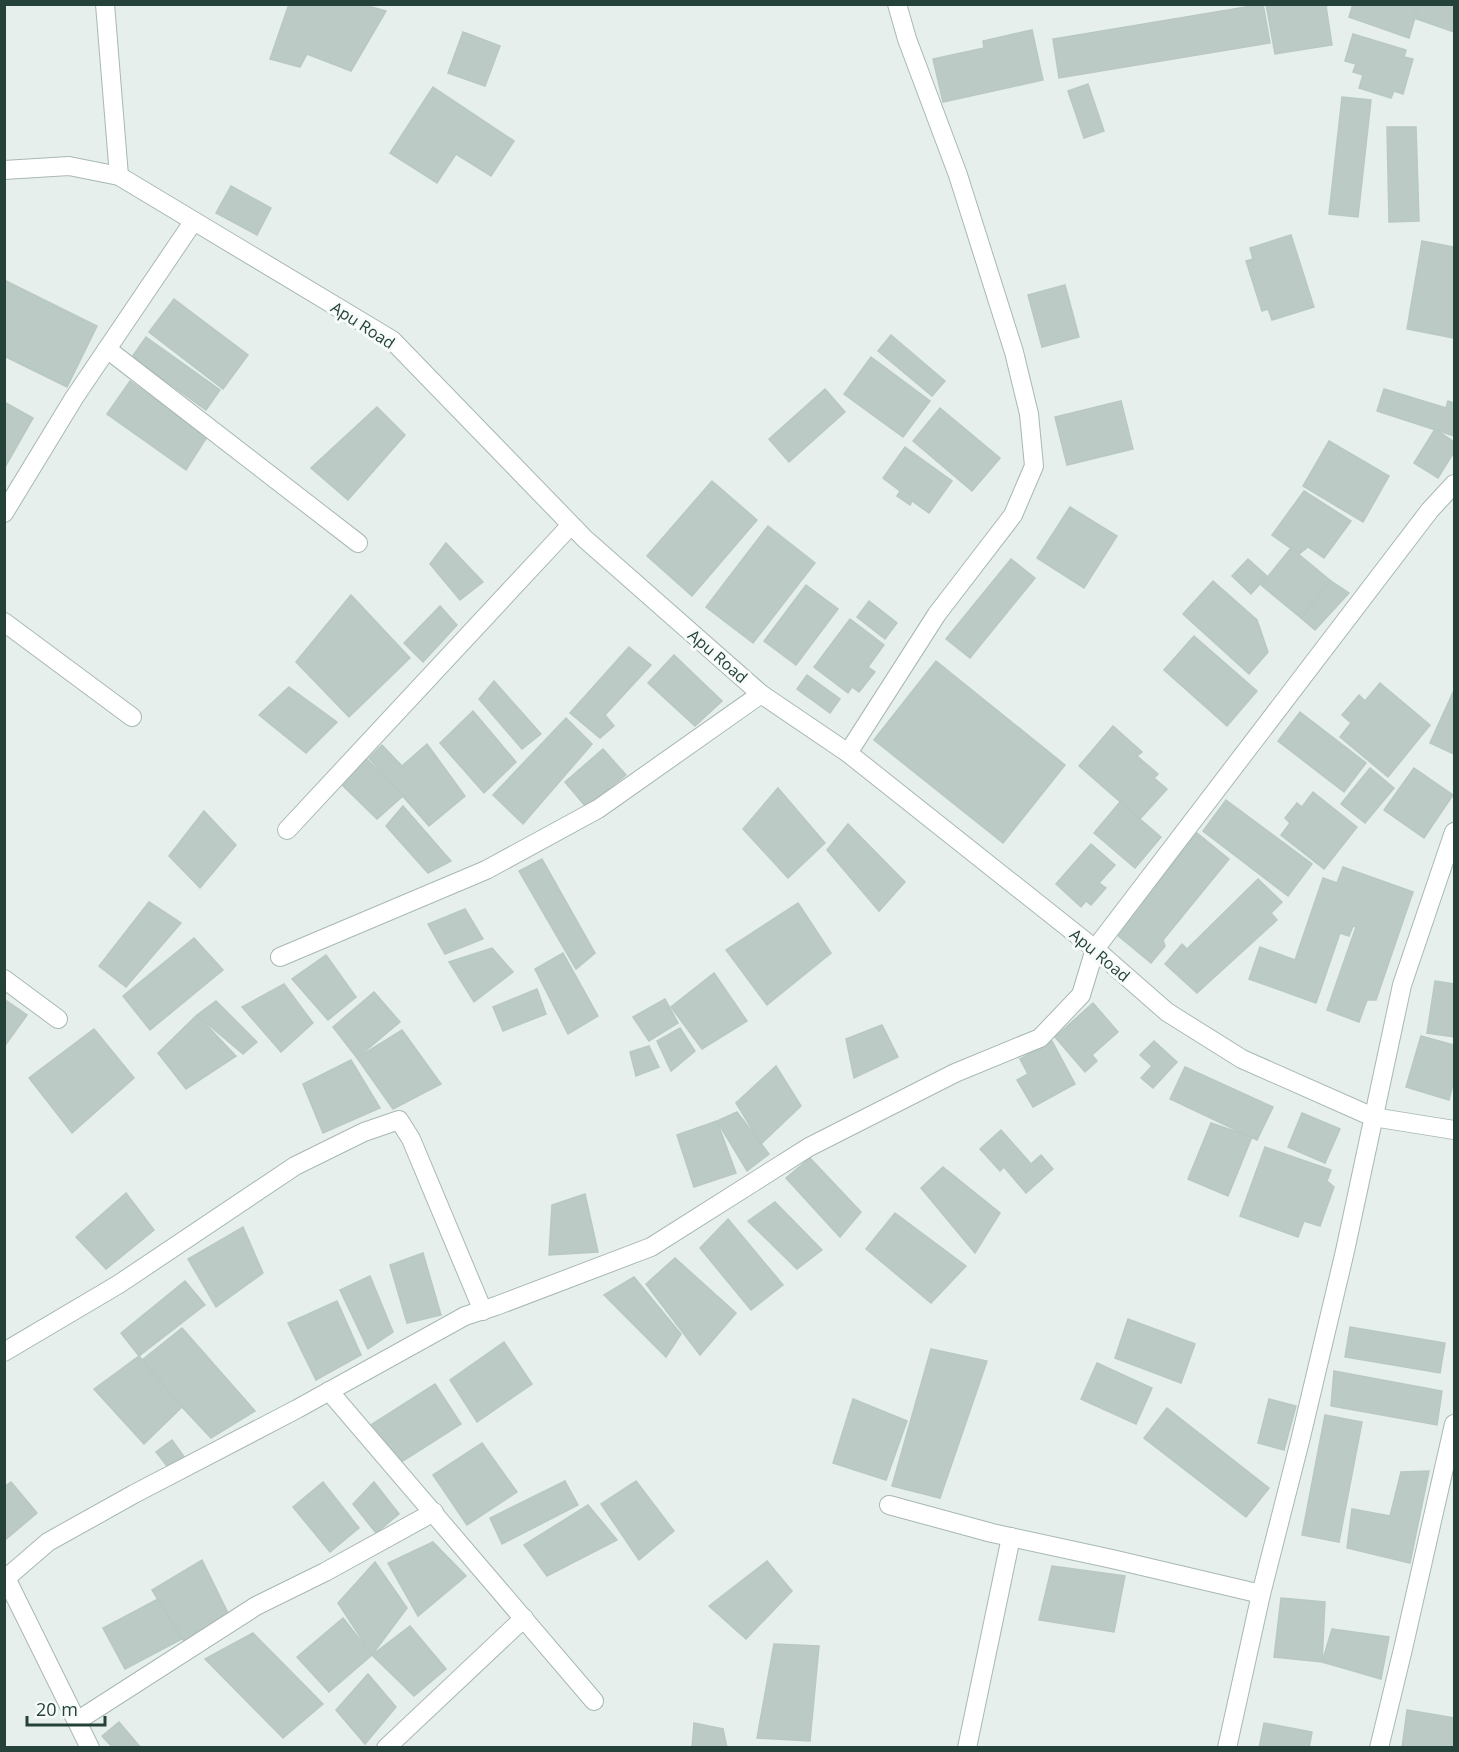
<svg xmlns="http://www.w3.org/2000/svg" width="1459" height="1752" font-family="'Open Sans',sans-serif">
  <rect width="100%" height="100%" fill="#e6efeb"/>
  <g fill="#bbcac4" stroke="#b8c9c2" stroke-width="1.5">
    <path d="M289,4H361L386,11L351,71L307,54L300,67L270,59Z"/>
    <path d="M1263,4L1270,43L1059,78L1053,39Z"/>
    <path d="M1266,4H1335L1326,6L1332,45L1275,54Z"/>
    <path d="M1353,4H1419L1409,38L1349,17Z"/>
    <path d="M1419,4H1454V32L1414,18Z"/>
    <path d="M1032,30L1043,80L943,102L933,59L984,48L983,41Z"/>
    <path d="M463,32L500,46L485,86L448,73Z"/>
    <path d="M1353,34L1406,50L1404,57L1413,59L1403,94L1394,91L1391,98L1359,88L1363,75L1353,72L1356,64L1345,61Z"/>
    <path d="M1088,84L1104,131L1084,138L1068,91Z"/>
    <path d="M433,87L514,141L491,176L456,154L437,183L390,153Z"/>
    <path d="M1342,97L1371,100L1358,217L1329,214Z"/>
    <path d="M1387,127H1416L1419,221L1389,222Z"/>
    <path d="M231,186L271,208L257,235L216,213Z"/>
    <path d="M1291,235L1314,307L1272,320L1268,309L1262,311L1246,261L1253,259L1250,248Z"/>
    <path d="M1422,241L1454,247V338L1407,329Z"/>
    <path d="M4,280L97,326L67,387L4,356Z"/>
    <path d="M1065,285L1079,337L1042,347L1028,295Z"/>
    <path d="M174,299L248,355L223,389L149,332Z"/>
    <path d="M891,335L945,381L932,396L878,351Z"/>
    <path d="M146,337L220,390L206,410L132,357Z"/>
    <path d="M871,357L930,401L903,437L844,394Z"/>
    <path d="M130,381L207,437L186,470L107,414Z"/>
    <path d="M825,389L845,412L789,462L769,439Z"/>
    <path d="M1384,389L1446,408L1448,401L1454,403V436L1377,411Z"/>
    <path d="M1121,401L1133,449L1067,465L1055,417Z"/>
    <path d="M4,402L33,418L4,469Z"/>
    <path d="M377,407L405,435L348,500L311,468Z"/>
    <path d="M940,408L1000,458L972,491L913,441Z"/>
    <path d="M1435,429L1454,442V452L1438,478L1414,463Z"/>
    <path d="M1329,441L1389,476L1363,522L1303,486Z"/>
    <path d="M905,447L952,481L929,513L912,501L910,505L897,496L900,491L883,478Z"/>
    <path d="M712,481L757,520L692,596L647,556Z"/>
    <path d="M1304,491L1351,521L1324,558L1308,547L1299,554L1272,535Z"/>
    <path d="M1070,507L1117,536L1084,588L1037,558Z"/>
    <path d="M768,526L815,563L753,643L706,607Z"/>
    <path d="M446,543L483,582L460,600L430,564Z"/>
    <path d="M1291,548L1331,581L1301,618L1261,585Z"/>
    <path d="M1011,559L1035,578L970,658L946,639Z"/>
    <path d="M1248,559L1267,576L1251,594L1232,576Z"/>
    <path d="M1213,581L1257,620L1268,652L1249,674L1183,614Z"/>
    <path d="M1331,581L1349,593L1315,630L1301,618Z"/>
    <path d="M806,585L838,609L796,665L764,641Z"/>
    <path d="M351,595L410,658L349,717L296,662Z"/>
    <path d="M869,601L897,623L885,639L857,617Z"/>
    <path d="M440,606L457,625L423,662L404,643Z"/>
    <path d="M850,619L884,645L868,667L875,672L859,692L852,687L848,693L814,667Z"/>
    <path d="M1194,636L1257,691L1227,726L1164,670Z"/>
    <path d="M629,647L651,665L605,715L614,726L600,738L570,713Z"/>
    <path d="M674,655L722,701L695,726L648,683Z"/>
    <path d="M936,661L1065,765L1003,843L874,740Z"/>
    <path d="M807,675L840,699L830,713L797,689Z"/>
    <path d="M494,681L541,734L522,749L479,699Z"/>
    <path d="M1380,683L1430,725L1388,777L1340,737L1351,723L1342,715L1359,695L1365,701Z"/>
    <path d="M289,687L337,722L306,753L259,715Z"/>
    <path d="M1454,690V754L1430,743Z"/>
    <path d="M473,711L516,762L484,793L440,743Z"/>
    <path d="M1300,712L1366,763L1344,792L1278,741Z"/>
    <path d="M566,718L592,744L523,824L493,795Z"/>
    <path d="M1113,726L1142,752L1137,756L1158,774L1154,778L1167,789L1140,819L1079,766Z"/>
    <path d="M427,744L465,796L429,826L369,758L382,745L402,766Z"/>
    <path d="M603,749L626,775L586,807L565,782Z"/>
    <path d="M363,755L403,796L377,819L336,779Z"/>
    <path d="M1370,768L1394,788L1365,823L1341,804Z"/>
    <path d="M1414,768L1453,795L1424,838L1384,810Z"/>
    <path d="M778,788L825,843L788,878L743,829Z"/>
    <path d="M1313,792L1357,827L1324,869L1281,835L1290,823L1285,818L1297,803L1302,807Z"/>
    <path d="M1226,800L1312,864L1288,896L1203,831Z"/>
    <path d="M1120,802L1161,837L1135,868L1094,833Z"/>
    <path d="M403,806L451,861L428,873L386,826Z"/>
    <path d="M204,811L236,845L200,888L169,856Z"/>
    <path d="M848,824L905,882L879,911L827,850Z"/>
    <path d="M1197,833L1229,859L1163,940L1165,946L1151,963L1116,934Z"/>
    <path d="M1091,844L1115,865L1099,883L1106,888L1091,905L1086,901L1081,907L1056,884Z"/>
    <path d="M542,859L595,953L576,969L519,871Z"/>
    <path d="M1343,867L1413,892L1376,1000H1367L1359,1022L1327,1010L1356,927L1353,926L1349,936L1340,933L1316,1003L1249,979L1260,947L1295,960L1323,878L1337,883Z"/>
    <path d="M1258,879L1282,902L1271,913L1277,920L1197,993L1165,964L1182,944L1187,949Z"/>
    <path d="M149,902L181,923L126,987L99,966Z"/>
    <path d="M798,903L831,953L767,1005L726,950Z"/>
    <path d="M465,909L483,939L445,954L428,924Z"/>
    <path d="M194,938L223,970L150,1030L123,996Z"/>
    <path d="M492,948L513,972L474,1002L449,962Z"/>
    <path d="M563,953L598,1016L568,1034L535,969Z"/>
    <path d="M326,955L356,997L328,1020L292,979Z"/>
    <path d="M714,973L747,1021L702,1049L671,1007Z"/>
    <path d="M1435,981L1454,984V1037L1427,1033Z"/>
    <path d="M284,984L313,1023L281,1052L242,1007Z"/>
    <path d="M537,989L546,1014L503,1031L493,1007Z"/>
    <path d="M374,992L400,1022L357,1058L333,1027Z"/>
    <path d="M4,999L27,1015L4,1047Z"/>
    <path d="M665,999L678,1023L649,1041L633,1017Z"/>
    <path d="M216,1001L257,1042L243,1054L197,1015Z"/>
    <path d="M1093,1003L1118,1032L1092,1055L1097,1061L1085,1072L1055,1037Z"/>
    <path d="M197,1015L236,1056L186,1089L158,1053Z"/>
    <path d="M882,1025L898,1057L854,1078L846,1039Z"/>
    <path d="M680,1028L695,1051L671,1071L657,1041Z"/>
    <path d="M94,1029L134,1078L72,1133L29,1078Z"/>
    <path d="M402,1030L441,1084L393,1109L357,1058Z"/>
    <path d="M1421,1036L1454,1045V1080L1449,1100L1406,1087Z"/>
    <path d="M1052,1041L1075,1084L1033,1107L1017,1080L1028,1074L1020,1059Z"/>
    <path d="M1154,1041L1177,1062L1153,1088L1141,1078L1152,1066L1140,1055Z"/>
    <path d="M649,1046L659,1067L636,1076L630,1052Z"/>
    <path d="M351,1060L380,1108L323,1133L303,1084Z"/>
    <path d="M776,1066L801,1106L761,1144L736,1103Z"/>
    <path d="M1185,1067L1273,1107L1257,1140L1170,1099Z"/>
    <path d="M737,1112L769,1154L747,1171L717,1121Z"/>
    <path d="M1302,1113L1340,1129L1325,1163L1288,1147Z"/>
    <path d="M717,1121L736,1173L694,1187L677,1135Z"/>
    <path d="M1211,1123L1252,1137L1228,1196L1188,1179Z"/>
    <path d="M1001,1130L1031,1164L1041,1155L1053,1169L1026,1193L1004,1167L1000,1171L980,1149Z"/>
    <path d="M1265,1147L1331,1170L1327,1181L1334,1187L1320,1226L1304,1221L1298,1237L1240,1216Z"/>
    <path d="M810,1158L861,1212L840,1237L786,1178Z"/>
    <path d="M943,1167L1000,1213L975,1253L921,1188Z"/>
    <path d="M126,1193L154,1230L106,1269L76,1237Z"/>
    <path d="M585,1194L598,1252L549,1255L552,1205Z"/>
    <path d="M775,1202L822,1250L797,1269L748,1221Z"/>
    <path d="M895,1213L966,1266L931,1303L866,1249Z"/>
    <path d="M728,1219L783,1285L751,1310L700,1248Z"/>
    <path d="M243,1227L263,1273L216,1307L188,1259Z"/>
    <path d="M423,1253L441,1315L407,1323L390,1265Z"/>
    <path d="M675,1258L736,1313L700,1355L646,1284Z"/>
    <path d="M370,1276L393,1332L368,1349L340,1290Z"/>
    <path d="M634,1277L681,1334L666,1357L604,1295Z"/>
    <path d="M185,1281L205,1305L139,1356L121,1333Z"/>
    <path d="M337,1301L361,1355L316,1380L288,1323Z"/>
    <path d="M1128,1319L1195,1344L1181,1383L1115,1358Z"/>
    <path d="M1350,1327L1445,1343L1440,1373L1345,1357Z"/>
    <path d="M182,1328L255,1411L211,1438L182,1407L142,1360Z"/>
    <path d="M504,1342L532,1384L477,1422L450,1380Z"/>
    <path d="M931,1349L987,1361L940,1498L892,1486Z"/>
    <path d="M139,1356L182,1407L144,1444L94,1389Z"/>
    <path d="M1097,1363L1152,1388L1136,1424L1081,1399Z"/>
    <path d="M1334,1371L1442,1391L1437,1425L1331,1406Z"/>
    <path d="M435,1384L461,1424L392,1468L366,1428Z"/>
    <path d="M853,1399L907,1421L886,1480L833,1463Z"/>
    <path d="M1269,1399L1296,1406L1284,1450L1258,1443Z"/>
    <path d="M1167,1408L1269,1488L1246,1517L1144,1438Z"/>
    <path d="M1325,1415L1362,1422L1339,1542L1302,1535Z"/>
    <path d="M172,1440L185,1458L170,1470L156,1452Z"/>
    <path d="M482,1443L517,1492L467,1525L433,1475Z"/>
    <path d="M1429,1471L1410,1563L1347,1548L1352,1509L1390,1516L1401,1472Z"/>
    <path d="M565,1481L578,1505L502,1544L490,1518Z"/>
    <path d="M636,1481L674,1531L639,1560L601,1504Z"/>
    <path d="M11,1482L37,1513L4,1541V1487Z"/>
    <path d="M323,1482L359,1528L330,1552L293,1507Z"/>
    <path d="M374,1482L399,1514L376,1533L353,1504Z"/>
    <path d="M588,1505L617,1540L547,1576L524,1545Z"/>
    <path d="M433,1542L466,1576L418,1616L388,1563Z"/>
    <path d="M202,1560L229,1615L187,1646L152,1590Z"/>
    <path d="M767,1561L792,1591L746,1639L709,1606Z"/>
    <path d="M375,1562L407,1608L372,1655L338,1603Z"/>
    <path d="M1052,1566L1125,1576L1114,1632L1039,1620Z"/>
    <path d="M1281,1598L1325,1602L1322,1662L1274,1657Z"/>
    <path d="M158,1599L182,1639L125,1669L103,1628Z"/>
    <path d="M343,1618L372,1655L329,1692L297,1657Z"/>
    <path d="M410,1626L446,1669L414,1696L372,1655Z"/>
    <path d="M1332,1629L1389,1637L1381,1679L1322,1662Z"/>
    <path d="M253,1633L323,1704L283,1738L205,1659Z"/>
    <path d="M774,1644L819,1646L810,1741L757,1738Z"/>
    <path d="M368,1674L396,1707L365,1744L336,1710Z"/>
    <path d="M1407,1710L1454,1718V1748H1402Z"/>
    <path d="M119,1722L141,1748H113L102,1736Z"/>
    <path d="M694,1723L723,1729L727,1748H692Z"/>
    <path d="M1264,1723L1312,1732L1309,1748H1259Z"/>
  </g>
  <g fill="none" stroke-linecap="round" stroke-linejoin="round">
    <defs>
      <g id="minor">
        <path d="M105,4L119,176"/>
        <path d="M4,170L69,166L119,176L392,340L585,539L761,694L848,753L1095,949L1167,1012L1242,1059L1373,1117L1454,1130"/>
        <path d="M107,349L358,543"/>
        <path d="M4,513L74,398L193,222"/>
        <path d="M4,622L132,717"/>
        <path d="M848,753L937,614L1013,515L1034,466L1029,414L1014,352L958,175L907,39L897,4"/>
        <path d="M287,830L571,525"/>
        <path d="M280,957L486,870L598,809L761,694"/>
        <path d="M4,979L58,1019"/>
        <path d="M4,1352L119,1284L295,1166L364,1132L399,1120L411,1139L483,1311"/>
        <path d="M329,1391L594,1701"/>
        <path d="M889,1505L992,1533L1112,1559L1261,1594"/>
        <path d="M6,1578L90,1748"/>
        <path d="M4,1580L48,1542L134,1494L297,1409L465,1316L496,1306L651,1247L809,1147L955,1073L1040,1038L1081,995L1095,949L1430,510L1454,484"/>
        <path d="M77,1721L256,1606L325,1572L434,1512"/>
        <path d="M386,1748L524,1618"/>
        <path d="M967,1748L1011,1537"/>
        <path d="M1227,1748L1261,1594L1300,1441L1345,1251L1402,985L1454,832"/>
        <path d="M1379,1748L1403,1649L1454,1424"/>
      </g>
    </defs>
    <use href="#minor" stroke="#a8b8b2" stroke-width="20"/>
    <use href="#minor" stroke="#fff" stroke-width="18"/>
  </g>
  <g text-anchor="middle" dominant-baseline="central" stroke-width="6" stroke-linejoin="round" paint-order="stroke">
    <g font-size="16" fill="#24423a" stroke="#f7fbf9">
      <text transform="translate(363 325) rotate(33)">Apu Road</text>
      <text transform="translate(718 656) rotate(41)">Apu Road</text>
      <text transform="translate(1100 955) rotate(40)">Apu Road</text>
    </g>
  </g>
  <rect width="1459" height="1752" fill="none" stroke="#24423a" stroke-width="12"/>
  <path d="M27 1716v9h78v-9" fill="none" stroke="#24423a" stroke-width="3"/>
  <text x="36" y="1716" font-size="18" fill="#24423a" stroke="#f7fbf9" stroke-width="4.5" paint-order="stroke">20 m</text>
</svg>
